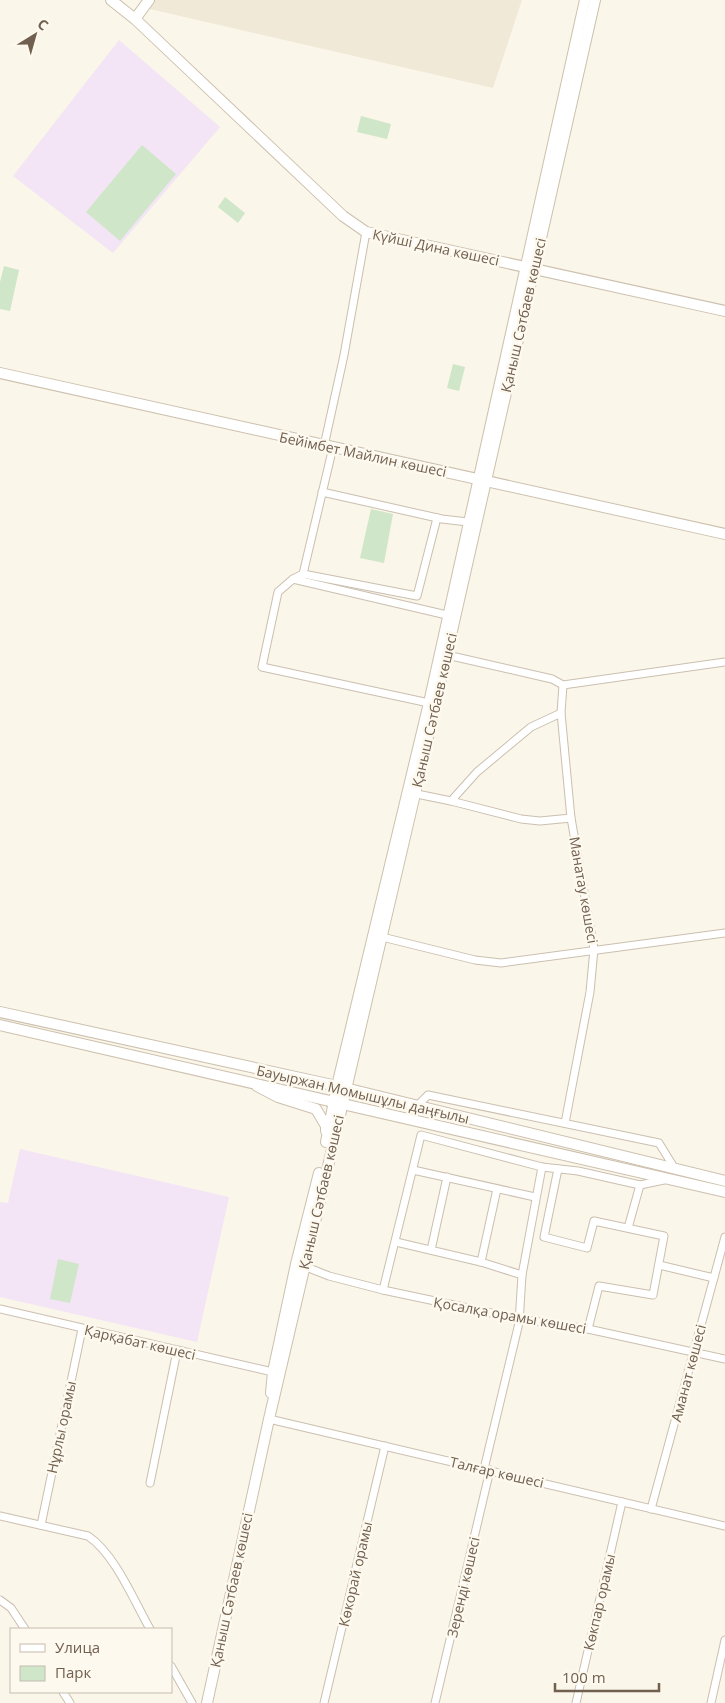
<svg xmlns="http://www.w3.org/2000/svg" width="725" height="1703" font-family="'Open Sans',sans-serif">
  <rect width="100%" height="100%" fill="#faf6e9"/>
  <path fill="#f1e9d8" d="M146,0H522L493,88L141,7Z"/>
  <g fill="#f3e5f6">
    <path d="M119,40L220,127L113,253L13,176Z"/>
    <path d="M20,1149L229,1197L197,1342L0,1297V1202L8,1203Z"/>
  </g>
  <g fill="#d0e6c8">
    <path d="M361,116L391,124L387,139L357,132Z"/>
    <path d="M142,145L176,174L120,241L86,212Z"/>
    <path d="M225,197L245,213L238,223L218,207Z"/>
    <path d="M4,266L19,270L10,311L0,309V282Z"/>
    <path d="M453,364L465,367L459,391L447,388Z"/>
    <path d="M371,509L393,514L384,563L360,558Z"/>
    <path d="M58,1259L79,1264L70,1303L50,1299Z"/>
  </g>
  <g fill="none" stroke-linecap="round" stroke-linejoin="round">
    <defs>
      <g id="street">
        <path d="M324,446L344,355L366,232"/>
        <path d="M333,447L303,574L293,579L278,592L262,667L429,703"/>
        <path d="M322,492L442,519L468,522"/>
        <path d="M303,574L417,596L437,518"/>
        <path d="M293,579L451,616"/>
        <path d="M447,655L552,679L563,685L725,662"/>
        <path d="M563,685L561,713L571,818L594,949L590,992L565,1123"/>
        <path d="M412,793L451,801L477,772L531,727L561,713"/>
        <path d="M451,801L521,819L540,821L571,818"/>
        <path d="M382,937L475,960L501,963L725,933"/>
        <path d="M417,1106L428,1095L659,1143L675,1169"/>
        <path d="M558,1169L544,1237L587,1248L594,1221L664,1236L653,1295L599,1286L588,1329"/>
        <path d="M413,1170L535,1197"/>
        <path d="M628,1228L640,1185"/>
        <path d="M396,1242L481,1262L522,1275"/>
        <path d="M431,1250L447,1177"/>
        <path d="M481,1262L497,1189"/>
        <path d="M301,1265L329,1276L383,1290L520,1319L588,1329L725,1359"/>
        <path d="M659,1265L714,1278"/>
        <path d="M383,1290L421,1135L542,1167L578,1171L640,1185L664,1180"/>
        <path d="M0,1309L277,1373"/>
        <path d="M269,1419L725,1526"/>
        <path d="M484,1469L519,1323L522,1275L542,1167"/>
        <path d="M150,1483L177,1351"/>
        <path d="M651,1509L725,1237"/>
        <path d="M0,1516L88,1536C115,1554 134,1601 150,1629"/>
        <path d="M41,1525L82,1329"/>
        <path d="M0,1600L11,1608L25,1629"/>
        <path d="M171,1666L192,1703"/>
        <path d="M63,1692L70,1703"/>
        <path d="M324,1703L385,1446"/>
        <path d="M435,1703L490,1470"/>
        <path d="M576,1703L622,1502"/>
        <path d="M711,1703L725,1640"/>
      </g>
      <g id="secondary">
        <path d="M111,0L135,19L343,216L366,232L725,311"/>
        <path d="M135,19L149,0"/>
        <path d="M0,373L725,534"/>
        <path d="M0,1012L337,1086L725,1181"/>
        <path d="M0,1025L725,1192"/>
        <path d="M257,1086L278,1097L316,1109L326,1126V1131"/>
        <path d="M326,1142L337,1086L429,703L585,0"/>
        <path d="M271,1393L273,1372L296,1264L319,1173"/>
        <path d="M207,1703L269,1419L415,794L595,0"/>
      </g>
    </defs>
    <use href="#street" stroke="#cbbfb0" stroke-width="9"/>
    <use href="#secondary" stroke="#cdc0ae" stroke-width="12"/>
    <use href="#street" stroke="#fff" stroke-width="7"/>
    <use href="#secondary" stroke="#fff" stroke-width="10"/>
  </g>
  <g text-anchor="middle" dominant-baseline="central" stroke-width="5" stroke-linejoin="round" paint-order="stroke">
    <g font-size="14" fill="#71604f" stroke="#fdf9ef">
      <text transform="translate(436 247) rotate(12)">Күйші Дина көшесі</text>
      <text transform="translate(523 315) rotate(-77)">Қаныш Сәтбаев көшесі</text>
      <text transform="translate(363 454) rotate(12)">Бейімбет Майлин көшесі</text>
      <text transform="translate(434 710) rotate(-77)">Қаныш Сәтбаев көшесі</text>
      <text transform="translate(584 890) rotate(80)">Манатау көшесі</text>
      <text transform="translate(363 1094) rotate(13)">Бауыржан Момышұлы даңғылы</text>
      <text transform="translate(321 1192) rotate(-77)">Қаныш Сәтбаев көшесі</text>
      <text transform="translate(510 1315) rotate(10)">Қосалқа орамы көшесі</text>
      <text transform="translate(140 1342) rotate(13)">Қарқабат көшесі</text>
      <text transform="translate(688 1373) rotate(-75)">Аманат көшесі</text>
      <text transform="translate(61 1427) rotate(-78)">Нұрлы орамы</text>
      <text transform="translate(497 1472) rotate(13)">Талғар көшесі</text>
      <text transform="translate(355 1574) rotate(-77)">Көкорай орамы</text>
      <text transform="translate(463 1587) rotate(-77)">Зеренді көшесі</text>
      <text transform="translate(231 1590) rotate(-78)">Қаныш Сәтбаев көшесі</text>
      <text transform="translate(599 1602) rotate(-77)">Көкпар орамы</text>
    </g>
  </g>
  <rect x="10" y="1628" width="162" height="65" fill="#fdf9ef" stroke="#c5bcaf"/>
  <rect x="20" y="1644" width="25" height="8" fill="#ffffff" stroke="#c5bcaf"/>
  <text x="55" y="1653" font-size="15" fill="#71604f">Улица</text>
  <rect x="20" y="1666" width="25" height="15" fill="#d0e6c8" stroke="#c5bcaf"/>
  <text x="55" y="1678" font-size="15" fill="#71604f">Парк</text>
  <g transform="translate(35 35) rotate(37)" stroke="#fdf9ef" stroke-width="4" paint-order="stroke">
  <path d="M0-4L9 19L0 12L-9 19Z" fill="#71604f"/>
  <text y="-8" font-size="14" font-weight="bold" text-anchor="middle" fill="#71604f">С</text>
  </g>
  <path d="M555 1683v8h104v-8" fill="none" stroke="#71604f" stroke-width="2.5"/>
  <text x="562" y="1683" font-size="15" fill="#71604f" stroke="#fdf9ef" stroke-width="4" paint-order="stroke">100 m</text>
</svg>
